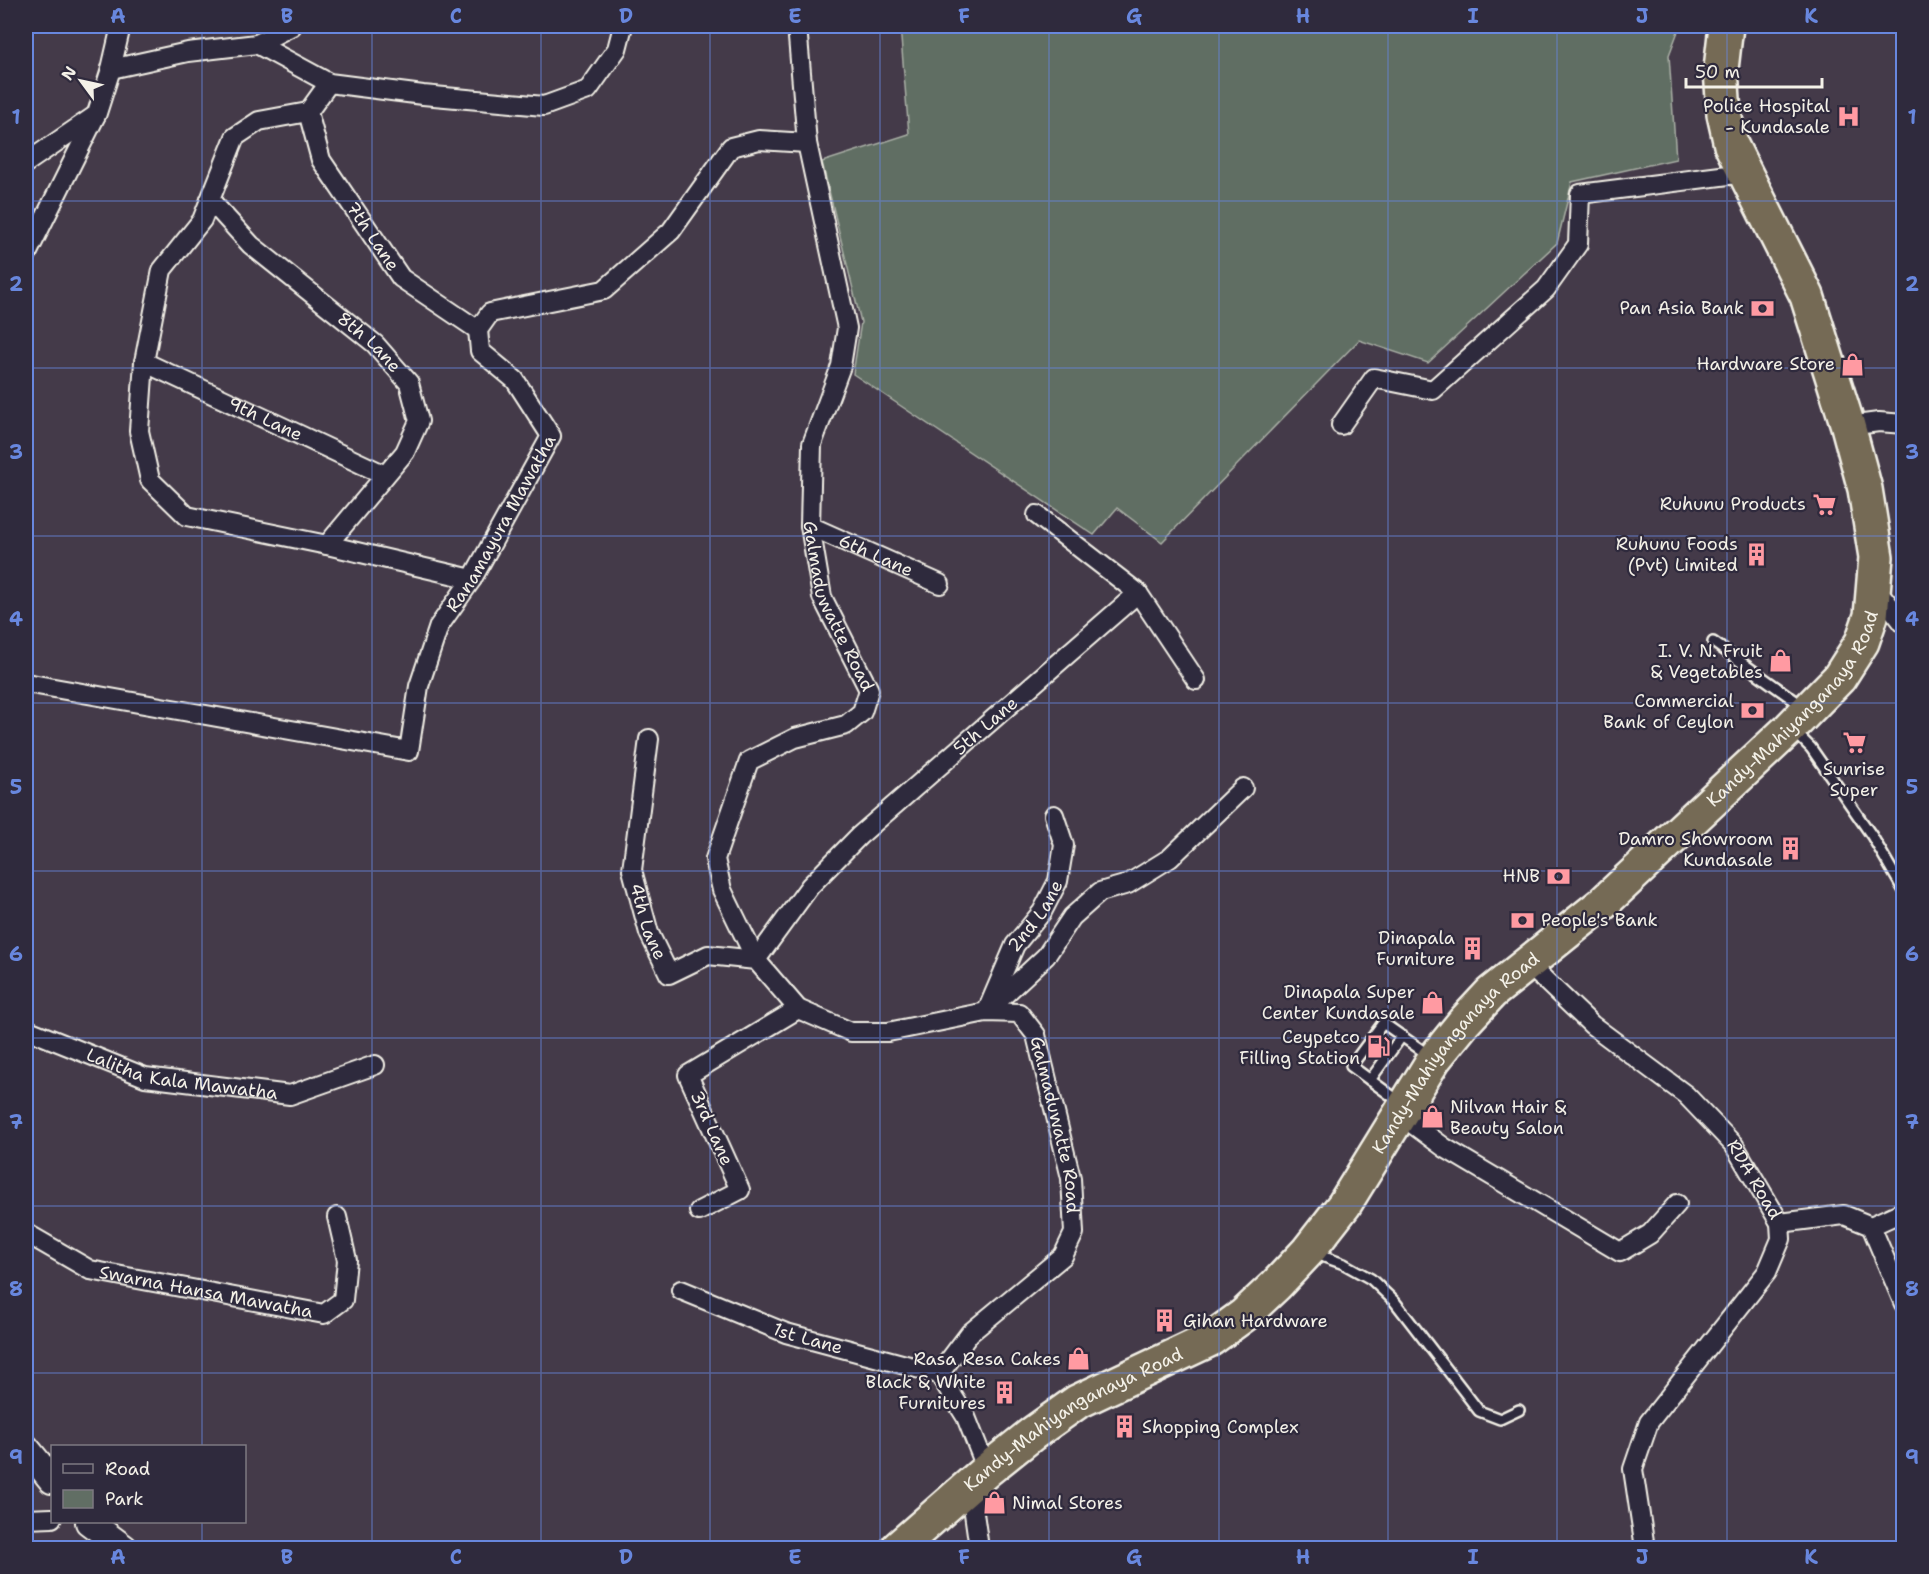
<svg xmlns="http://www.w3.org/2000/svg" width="1929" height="1574" font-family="'Shantell Sans',sans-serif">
  <rect width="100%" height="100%" fill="#443a49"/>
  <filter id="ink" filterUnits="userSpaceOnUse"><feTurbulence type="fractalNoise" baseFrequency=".0167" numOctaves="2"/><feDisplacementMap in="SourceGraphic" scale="12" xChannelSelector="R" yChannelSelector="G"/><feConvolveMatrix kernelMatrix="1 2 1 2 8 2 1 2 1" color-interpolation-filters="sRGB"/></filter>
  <g filter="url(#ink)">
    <path fill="#616e64" stroke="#aab0a6" stroke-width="1.5" d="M900,26H1680L1669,55L1676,159L1572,182L1557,243L1428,363L1359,340L1162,542L1117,508L1094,535L853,374L861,322L822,162L909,134Z"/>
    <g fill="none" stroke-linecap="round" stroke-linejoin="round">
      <defs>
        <g id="lane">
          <path d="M1713,642L1804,707"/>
          <path d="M1794,731L1811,748L1872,836L1904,891"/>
          <path d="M1370,1080L1402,1036"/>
          <path d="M1400,1102L1351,1066L1383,1023L1430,1056"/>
          <path d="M1313,1253L1344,1264L1371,1279L1395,1302L1479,1411L1500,1419L1519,1410"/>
        </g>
        <g id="street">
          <path id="s1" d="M797,26L807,143L847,328L841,366L812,444L810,526L822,597L869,690L862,712L846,725L795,738L749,761L715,859L722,890L756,960L798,1009L851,1032H888L986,1012L1019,1013L1036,1035L1071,1178L1074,1233L1063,1256L970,1333L939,1374L966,1417L987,1470"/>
          <path d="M257,44L329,83L423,95L544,106L588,90L617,49L623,26"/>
          <path d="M111,69L188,52L257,44L292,26"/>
          <path d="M329,83L308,112L259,121L235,137L202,220L162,270L144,362L139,431L150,480L187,516L327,545L472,579"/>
          <path id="s2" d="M308,112L321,160L401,278L478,330"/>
          <path d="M26,163L96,115"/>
          <path id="s3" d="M210,200L251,245L375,344L409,383L419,421L405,452L327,545"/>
          <path d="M26,256L97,113L111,69L121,26"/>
          <path id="s4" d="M144,362L385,475"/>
          <path d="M1341,425L1374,378L1433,390L1546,289L1578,244L1580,194L1744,173"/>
          <path d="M1848,426L1879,422L1904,424"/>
          <path id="s5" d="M810,526L940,584"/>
          <path d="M1875,587L1904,624"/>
          <path d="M1138,593L1196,680"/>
          <path id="s6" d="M26,683L409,751L419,686L439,626L472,579L551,436L515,380L480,351L478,330L490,313L604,290L671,231L731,147L759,140L807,143"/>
          <path id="s7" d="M649,739L632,870L649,933L669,974L708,955L756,960L810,886L859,836L1138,593L1037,515"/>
          <path id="s8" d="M1528,964L1592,1025L1686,1095L1734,1145L1780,1223L1781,1239L1767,1272L1649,1422L1633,1469L1645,1548"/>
          <path id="s9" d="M989,1006L1015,945L1042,912L1058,881L1064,845L1054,815"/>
          <path d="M986,1012L1046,956L1072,917L1100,892L1128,884L1170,858L1243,788"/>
          <path id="s10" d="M26,1029L145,1077L290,1095L375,1065"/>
          <path d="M1399,1114L1445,1148L1620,1252L1650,1234L1677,1204"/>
          <path d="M699,1211L740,1190L688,1075L798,1009"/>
          <path d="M1780,1223L1844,1215L1871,1226L1904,1211"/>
          <path d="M1871,1226L1904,1304"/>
          <path id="s11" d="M26,1233L90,1270L324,1314L343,1300L347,1260L337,1217"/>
          <path id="s12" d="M681,1290L786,1333L939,1374"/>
          <path d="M970,1485L979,1548"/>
          <path d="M26,1519L52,1518"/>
        </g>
        <g id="secondary">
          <path d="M26,1448L52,1480"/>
          <path d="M89,1522L124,1548"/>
        </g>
        <g id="highway">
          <path id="s13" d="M898,1548L987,1470L1032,1434L1077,1402L1211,1339L1244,1315L1276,1285L1308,1251L1344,1205L1434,1059L1464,1022L1491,993L1602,904L1790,728L1839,678L1862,642L1871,616L1876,557L1865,489L1848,426L1807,296L1731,145L1724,114L1721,69L1726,26"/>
        </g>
      </defs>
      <use href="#lane" stroke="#f4f1e8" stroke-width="14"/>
      <use href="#street" stroke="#f4f1e8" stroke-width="22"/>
      <use href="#secondary" stroke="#f4f1e8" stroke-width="30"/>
      <use href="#highway" stroke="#f4f1e8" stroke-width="38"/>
      <use href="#lane" stroke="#2f2a3d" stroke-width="9"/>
      <use href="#street" stroke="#2f2a3d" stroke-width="18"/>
      <use href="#secondary" stroke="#2f2a3d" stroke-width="26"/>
      <use href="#highway" stroke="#756a55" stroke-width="33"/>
    </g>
  </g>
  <path fill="none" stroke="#6887de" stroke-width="1.5" stroke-opacity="0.55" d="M202,26V1446M372,26V1548M541,26V1548M710,26V1548M880,26V1548M1049,26V1548M1219,26V1548M1388,26V1548M1557,26V1548M1727,26V1548M26,201H1904M26,368H1904M26,536H1904M26,703H1904M26,871H1904M26,1038H1904M26,1206H1904M26,1373H1904M202,1522V1548"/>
  <defs>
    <symbol id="hospital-bare" viewBox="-9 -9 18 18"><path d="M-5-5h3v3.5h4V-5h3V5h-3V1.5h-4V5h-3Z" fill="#ff9aa2" stroke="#2f2a3d" stroke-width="2.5" paint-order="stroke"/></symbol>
    <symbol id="bank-bare" viewBox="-9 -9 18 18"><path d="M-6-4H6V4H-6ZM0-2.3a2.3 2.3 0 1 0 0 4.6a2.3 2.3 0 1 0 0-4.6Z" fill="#ff9aa2" stroke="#2f2a3d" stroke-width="2.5" paint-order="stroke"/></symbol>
    <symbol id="shop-bare" viewBox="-9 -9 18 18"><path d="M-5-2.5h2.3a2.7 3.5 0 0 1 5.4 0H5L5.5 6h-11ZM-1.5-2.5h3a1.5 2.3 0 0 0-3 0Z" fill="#ff9aa2" stroke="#2f2a3d" stroke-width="2.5" paint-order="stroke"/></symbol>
    <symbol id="supermarket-bare" viewBox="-9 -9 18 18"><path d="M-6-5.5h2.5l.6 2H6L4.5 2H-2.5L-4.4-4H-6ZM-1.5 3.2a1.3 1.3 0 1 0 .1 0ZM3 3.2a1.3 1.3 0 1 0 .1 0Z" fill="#ff9aa2" stroke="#2f2a3d" stroke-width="2.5" paint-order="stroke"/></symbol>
    <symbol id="building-bare" viewBox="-9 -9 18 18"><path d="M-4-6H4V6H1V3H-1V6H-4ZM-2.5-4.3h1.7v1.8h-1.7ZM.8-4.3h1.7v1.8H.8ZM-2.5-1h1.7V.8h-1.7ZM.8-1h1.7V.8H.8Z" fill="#ff9aa2" stroke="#2f2a3d" stroke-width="2.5" paint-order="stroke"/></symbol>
    <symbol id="fuel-bare" viewBox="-9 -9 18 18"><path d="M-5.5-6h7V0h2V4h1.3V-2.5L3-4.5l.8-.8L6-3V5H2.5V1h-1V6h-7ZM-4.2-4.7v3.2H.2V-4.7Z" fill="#ff9aa2" stroke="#2f2a3d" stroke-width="2.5" paint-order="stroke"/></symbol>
  </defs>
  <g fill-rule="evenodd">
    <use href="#hospital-bare" x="1832" y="100" width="33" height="33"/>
    <use href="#bank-bare" x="1746" y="292" width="33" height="33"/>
    <use href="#shop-bare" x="1836" y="348" width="33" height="33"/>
    <use href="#supermarket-bare" x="1808" y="488" width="33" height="33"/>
    <use href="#building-bare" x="1740" y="538" width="33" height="33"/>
    <use href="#shop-bare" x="1764" y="644" width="33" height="33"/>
    <use href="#bank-bare" x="1736" y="694" width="33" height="33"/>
    <use href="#supermarket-bare" x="1838" y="726" width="33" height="33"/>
    <use href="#building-bare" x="1774" y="832" width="33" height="33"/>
    <use href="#bank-bare" x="1542" y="860" width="33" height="33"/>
    <use href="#bank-bare" x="1506" y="904" width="33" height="33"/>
    <use href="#building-bare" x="1456" y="932" width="33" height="33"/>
    <use href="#shop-bare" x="1416" y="986" width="33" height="33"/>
    <use href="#fuel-bare" x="1362" y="1030" width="33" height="33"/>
    <use href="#shop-bare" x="1416" y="1100" width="33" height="33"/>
    <use href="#building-bare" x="1148" y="1304" width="33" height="33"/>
    <use href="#shop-bare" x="1062" y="1342" width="33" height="33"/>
    <use href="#building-bare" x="988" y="1376" width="33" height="33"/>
    <use href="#building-bare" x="1108" y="1410" width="33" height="33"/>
    <use href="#shop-bare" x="978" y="1486" width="33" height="33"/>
  </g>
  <g text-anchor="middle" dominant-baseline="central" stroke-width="4.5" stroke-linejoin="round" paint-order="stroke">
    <g font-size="18" fill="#f4f1e8" stroke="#2f2a3d" text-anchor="end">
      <text x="1830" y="106">Police Hospital<tspan x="1830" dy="21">- Kundasale</tspan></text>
      <text x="1744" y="308">Pan Asia Bank</text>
      <text x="1835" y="364">Hardware Store</text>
      <text x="1806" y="504">Ruhunu Products</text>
      <text x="1738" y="544">Ruhunu Foods<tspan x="1738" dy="21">(Pvt) Limited</tspan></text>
      <text x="1763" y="651">I. V. N. Fruit<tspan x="1763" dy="21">&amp; Vegetables</tspan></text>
      <text x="1734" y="701">Commercial<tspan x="1734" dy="21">Bank of Ceylon</tspan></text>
      <text x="1854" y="769" text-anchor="middle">Sunrise<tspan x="1854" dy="21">Super</tspan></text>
      <text x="1773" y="839">Damro Showroom<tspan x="1773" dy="21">Kundasale</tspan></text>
      <text x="1540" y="876">HNB</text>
      <text x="1541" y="920" text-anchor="start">People's Bank</text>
      <text x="1455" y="938">Dinapala<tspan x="1455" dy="21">Furniture</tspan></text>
      <text x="1415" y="992">Dinapala Super<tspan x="1415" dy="21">Center Kundasale</tspan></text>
      <text x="1360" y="1037">Ceypetco<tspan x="1360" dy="21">Filling Station</tspan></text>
      <text x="1450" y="1107" text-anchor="start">Nilvan Hair &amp;<tspan x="1450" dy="21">Beauty Salon</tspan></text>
      <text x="1183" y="1321" text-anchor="start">Gihan Hardware</text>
      <text x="1061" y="1359">Rasa Resa Cakes</text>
      <text x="986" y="1382">Black &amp; White<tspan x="986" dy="21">Furnitures</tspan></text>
      <text x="1142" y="1427" text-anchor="start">Shopping Complex</text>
      <text x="1012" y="1503" text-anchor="start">Nimal Stores</text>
    </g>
    <g font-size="18" fill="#f4f1e8" stroke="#2f2a3d">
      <text stroke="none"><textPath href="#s2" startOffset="142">7th Lane</textPath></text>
      <text stroke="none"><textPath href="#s3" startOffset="214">8th Lane</textPath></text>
      <text stroke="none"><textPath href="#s4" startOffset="134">9th Lane</textPath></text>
      <text stroke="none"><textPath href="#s6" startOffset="638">Ranamayura Mawatha</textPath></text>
      <text stroke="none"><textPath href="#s5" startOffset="72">6th Lane</textPath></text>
      <text stroke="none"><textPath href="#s1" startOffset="596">Galmaduwatte Road</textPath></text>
      <text stroke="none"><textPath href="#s13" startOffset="1245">Kandy-Mahiyanganaya Road</textPath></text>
      <text stroke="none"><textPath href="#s7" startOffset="664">5th Lane</textPath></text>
      <text stroke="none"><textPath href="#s9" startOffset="102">2nd Lane</textPath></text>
      <text stroke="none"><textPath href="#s7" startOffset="186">4th Lane</textPath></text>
      <text stroke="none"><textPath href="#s13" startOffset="759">Kandy-Mahiyanganaya Road</textPath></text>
      <text stroke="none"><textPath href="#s10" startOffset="164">Lalitha Kala Mawatha</textPath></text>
      <text stroke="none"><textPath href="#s1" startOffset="1460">Galmaduwatte Road</textPath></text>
      <text transform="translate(712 1128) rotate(66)">3rd Lane</text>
      <text stroke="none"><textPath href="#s8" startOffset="315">RDA Road</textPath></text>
      <text stroke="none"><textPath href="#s11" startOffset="192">Swarna Hansa Mawatha</textPath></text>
      <text stroke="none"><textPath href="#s12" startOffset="136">1st Lane</textPath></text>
      <text stroke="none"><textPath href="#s13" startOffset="219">Kandy-Mahiyanganaya Road</textPath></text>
    </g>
  </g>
  <rect width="1929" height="1574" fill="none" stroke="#2f2a3d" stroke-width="66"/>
  <rect x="51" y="1445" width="195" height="78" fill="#2f2a3d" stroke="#7e7a81" stroke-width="1.5"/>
  <rect x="63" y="1464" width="30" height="9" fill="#2f2a3d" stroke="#7e7a81" stroke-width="1.5"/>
  <text x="105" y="1475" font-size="18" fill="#f4f1e8">Road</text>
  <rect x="63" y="1490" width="30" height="18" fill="#616e64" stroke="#7e7a81" stroke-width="1.5"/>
  <text x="105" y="1505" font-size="18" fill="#f4f1e8">Park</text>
  <g transform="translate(81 81) rotate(303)" stroke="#2f2a3d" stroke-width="4.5" paint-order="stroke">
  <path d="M0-4.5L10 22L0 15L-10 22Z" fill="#f4f1e8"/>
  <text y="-9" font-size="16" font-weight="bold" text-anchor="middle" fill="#f4f1e8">N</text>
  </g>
  <path d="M1686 78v9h136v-9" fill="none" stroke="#f4f1e8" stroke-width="3"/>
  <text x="1695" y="78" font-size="18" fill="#f4f1e8" stroke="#2f2a3d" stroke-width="4.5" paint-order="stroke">50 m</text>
  <rect x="33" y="33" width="1863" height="1508" fill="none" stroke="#6887de" stroke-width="2"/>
  <g font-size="20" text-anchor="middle" font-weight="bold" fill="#6887de">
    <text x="118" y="23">A</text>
    <text x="287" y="23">B</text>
    <text x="456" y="23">C</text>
    <text x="626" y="23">D</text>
    <text x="795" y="23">E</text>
    <text x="964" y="23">F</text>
    <text x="1134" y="23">G</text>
    <text x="1303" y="23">H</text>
    <text x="1473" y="23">I</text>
    <text x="1642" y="23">J</text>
    <text x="1811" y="23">K</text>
    <text x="16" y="124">1</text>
    <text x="1912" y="124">1</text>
    <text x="16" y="291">2</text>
    <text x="1912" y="291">2</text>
    <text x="16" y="459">3</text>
    <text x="1912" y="459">3</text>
    <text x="16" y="626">4</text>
    <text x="1912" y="626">4</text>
    <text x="16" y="794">5</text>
    <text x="1912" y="794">5</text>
    <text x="16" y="961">6</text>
    <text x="1912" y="961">6</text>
    <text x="16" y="1129">7</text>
    <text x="1912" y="1129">7</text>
    <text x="16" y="1296">8</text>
    <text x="1912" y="1296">8</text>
    <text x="16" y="1464">9</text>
    <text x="1912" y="1464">9</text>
    <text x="118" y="1564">A</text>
    <text x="287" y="1564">B</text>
    <text x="456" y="1564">C</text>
    <text x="626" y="1564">D</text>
    <text x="795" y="1564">E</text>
    <text x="964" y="1564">F</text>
    <text x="1134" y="1564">G</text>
    <text x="1303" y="1564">H</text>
    <text x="1473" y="1564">I</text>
    <text x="1642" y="1564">J</text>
    <text x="1811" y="1564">K</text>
  </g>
</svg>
